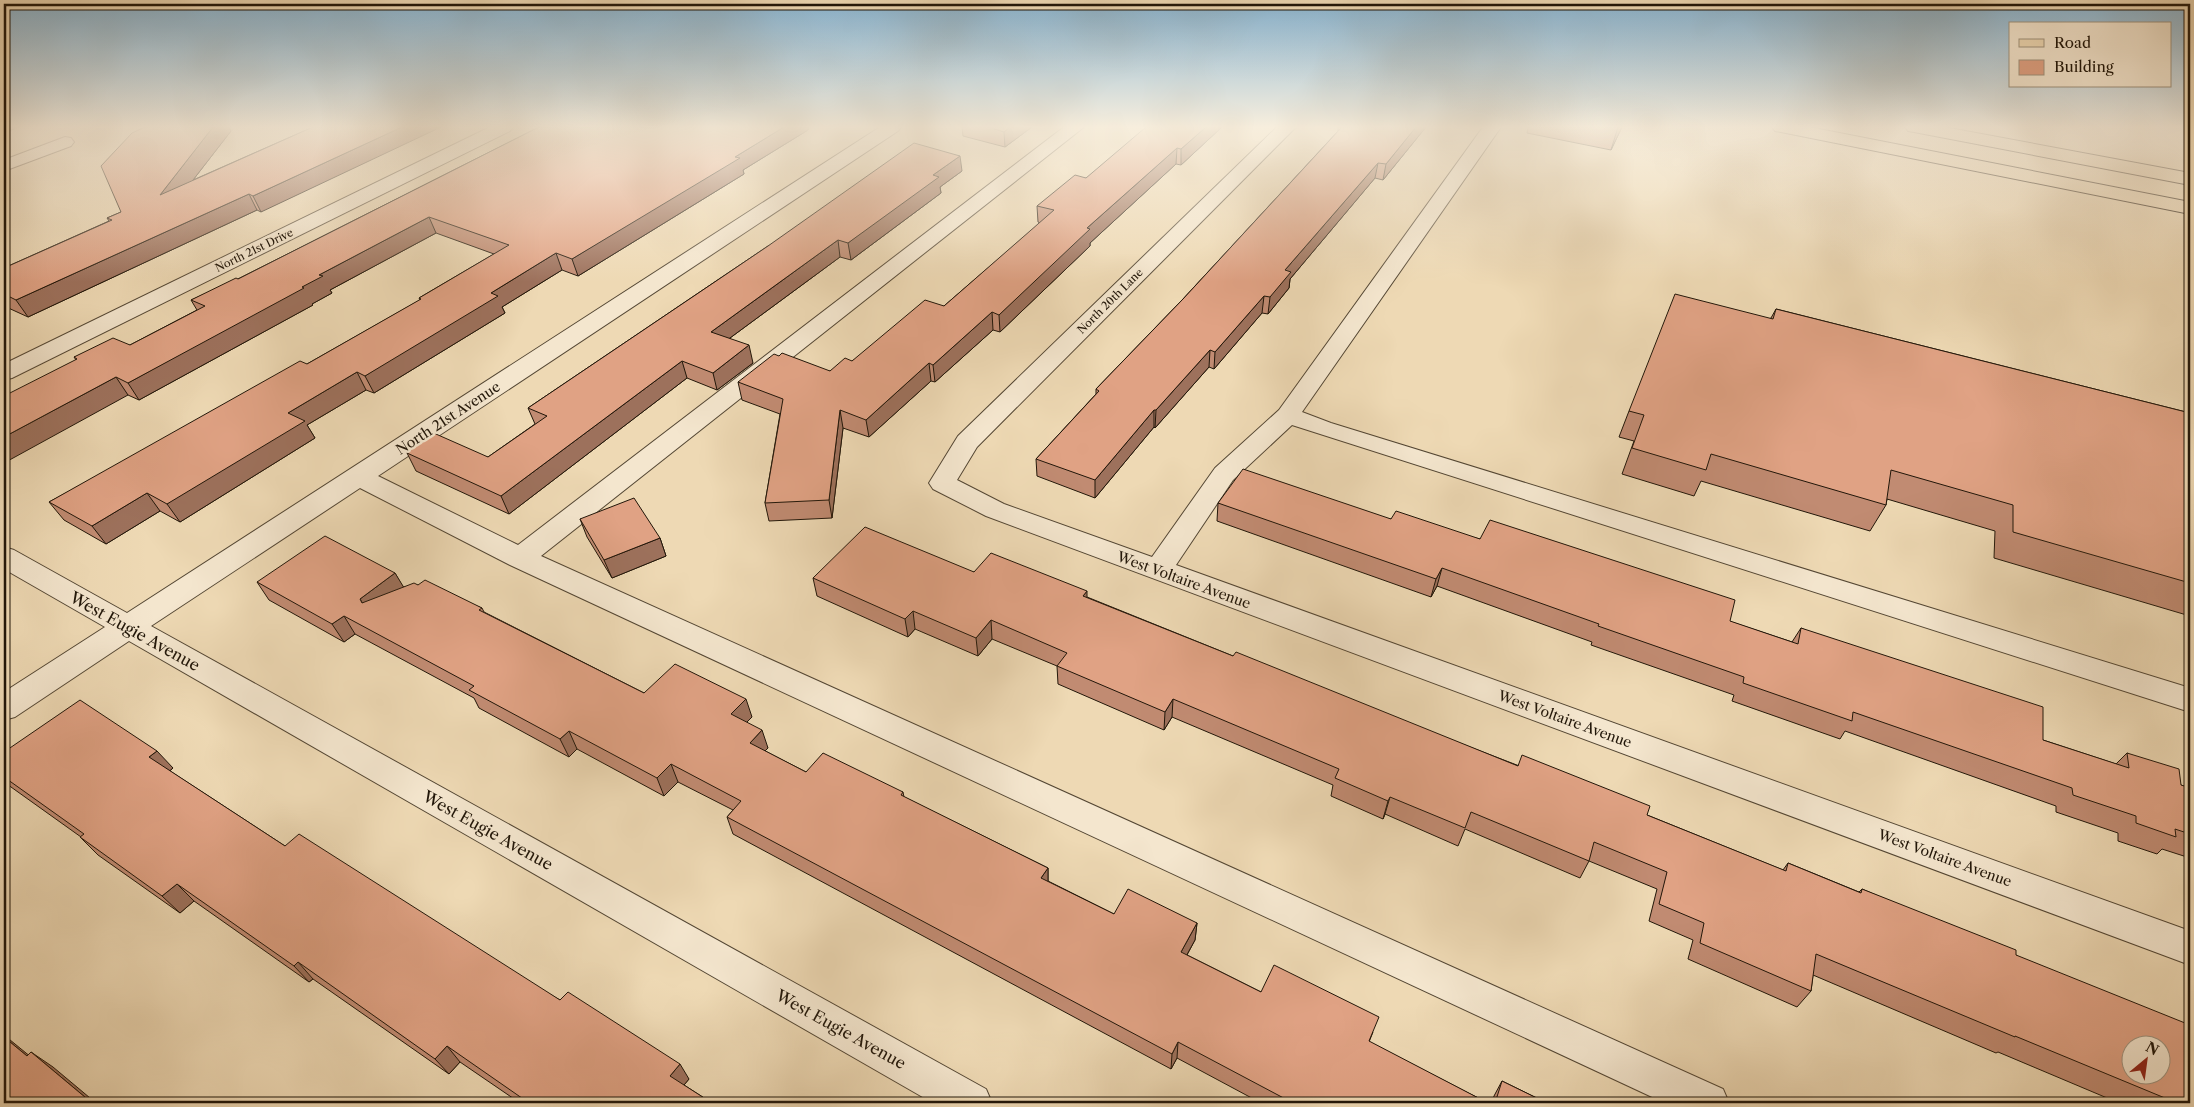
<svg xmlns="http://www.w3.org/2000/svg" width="2194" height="1107" font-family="'Libre Caslon Text',serif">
  <rect width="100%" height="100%" fill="#eed9b4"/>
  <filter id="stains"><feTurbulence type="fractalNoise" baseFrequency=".004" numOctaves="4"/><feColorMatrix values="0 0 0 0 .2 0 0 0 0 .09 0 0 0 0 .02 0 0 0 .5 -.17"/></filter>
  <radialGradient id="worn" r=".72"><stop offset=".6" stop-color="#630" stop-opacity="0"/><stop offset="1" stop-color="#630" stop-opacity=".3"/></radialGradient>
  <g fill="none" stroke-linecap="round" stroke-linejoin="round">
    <defs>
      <g id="minor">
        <path d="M490,127H513L510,131L12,378L4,380V364Z"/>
        <path d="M880,127H901L898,131L378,476L518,545L1064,127H1084L541,556L1723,1089L1729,1103H1665L510,565L360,488L151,626L986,1089L992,1103H933L129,641L15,717L4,720V692L105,627L4,569V547L14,550L127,613Z"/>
        <path d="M1277,127H1296L977,447L957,480L1004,504L1152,557L1215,468L1279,410L1483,127H1501L1302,412L1331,423L2190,688V712L1292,425L1233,480L1176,565L2190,931V965L986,516L933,489L929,483L958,436Z"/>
        <path d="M65,137L71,138L74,142L71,146L4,171V160Z"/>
      </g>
      <g id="major">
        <path d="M1772,127H1809L2190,202V214L1781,132L1775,131Z"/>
        <path d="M1905,127H1944L2190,173V185L1914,132L1908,131Z"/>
      </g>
    </defs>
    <use href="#minor" stroke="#544734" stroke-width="2"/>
    <use href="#major" stroke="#211609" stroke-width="2"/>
    <use href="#minor" fill="#f4e6ce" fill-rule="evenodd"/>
    <use href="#major" fill="#eed9b4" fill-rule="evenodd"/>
  </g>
  <g fill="#c18b72" stroke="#211609">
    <path d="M145,127H229L231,131L193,180L313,127L261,212L257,210L28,317L4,306V268L109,221L107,218L121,212Z"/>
    <path d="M539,127H808V130L743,170L744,174L578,276L562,270L502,307L505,313L374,393L366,390L307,425L315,438L180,522L160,511L106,544L64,520L49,502L307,364L420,300L419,298L494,254L436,233L330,290L332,293L312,304L313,305L139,400L128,395L76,360L74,357L130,345L197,310L191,300L238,279Z"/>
    <path d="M962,127H1032L1005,147L963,136Z"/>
    <path d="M1222,127L1181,165L1176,164L1090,243V246L1000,332L993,330L935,382L931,381L869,437L843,428L832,518L769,521L765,503L780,414L742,400L738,382L830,371L852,361L944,306L1040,223L1038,222L1037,206L1086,178Z"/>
    <path d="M1338,127H1426L1383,180L1375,178L1290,279L1289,288L1268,314L1262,313L1214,369L1209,367L1155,428L1154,427L1095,498L1037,476L1036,459L1096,394V389L1183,299L1338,131Z"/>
    <path d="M1528,127H1622L1611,150L1527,133Z"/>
    <path d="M962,171L940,187L941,193L851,260L840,257L730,338L753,363L717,390L687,378L509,514L416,471L407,453L488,457L535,424L528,408L768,246Z"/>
    <path d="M1776,309L2190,413V616L1994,558L1995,531L1887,499L1886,505L1870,531L1701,481L1694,496L1622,474L1634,441L1619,437L1629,411L1771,318Z"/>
    <path d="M1218,503L1391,519L1480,539L1792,642L1801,628L2043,740L2116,764L2127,753L2181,785L2190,788V858L2162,849L2157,854L2118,841V833L2056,812V806L1845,731L1840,739L1732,701L1734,695L1591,645L1592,642L1437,586L1431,597L1217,521Z"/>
    <path d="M580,519L660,538L666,556L612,578L587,537Z"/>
    <path d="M974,572L1087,597L1233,656L1647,815L1783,870L1788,863L1859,892L1862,889L2016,955L2190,1103H2119L1998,1052L1996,1053L1813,975L1811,991L1797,1007L1688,959L1693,940L1649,921L1657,889L1589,861L1580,878L1465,829L1458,846L1385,814L1383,819L1331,796L1333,785L1172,717L1164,730L1058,684L1057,666L992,639L978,656L915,629L908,637L817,596L813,578Z"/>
    <path d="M395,573L403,587L418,585L482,608L484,612L644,693L752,717L747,722L768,748L765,751L806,772L903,792L904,797L1048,868V881L1114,914L1197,923L1195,940L1187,955L1261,992L1373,1032L1369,1042L1488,1103H1261L1177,1058L1171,1069L733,834L727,817L733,810L678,782L664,796L577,749L569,757L479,708L474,698L355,634L344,642L269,600L257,582Z"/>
    <path d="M4,752L173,768L170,771L285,846L560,1000L689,1079L684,1085L712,1103H520L460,1062L449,1074L313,979L309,982L194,901L180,913L98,855L80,837H81L4,782Z"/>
    <path d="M1502,1081L1547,1103H1492L1494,1096Z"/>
  </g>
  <g fill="#9d715c" stroke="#211609">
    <path d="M4,127H19L6,132Z"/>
    <path d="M213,127H229L231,131L169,211L160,195Z"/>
    <path d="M402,127H441L261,212L253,196Z"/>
    <path d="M784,127H808V130L743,170L744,174L578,276L572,259L735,157Z"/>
    <path d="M1010,127H1032L1005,147L1004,132Z"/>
    <path d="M1206,127H1222L1181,165V149Z"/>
    <path d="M1416,127H1426L1383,180L1386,164Z"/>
    <path d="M1618,127H1622L1611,150Z"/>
    <path d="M1177,148L1176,164L1090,243V246L1000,332L999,315L1087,228Z"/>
    <path d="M960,156L962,171L940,187L941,193L851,260L848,243L933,175Z"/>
    <path d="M1378,163L1375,178L1290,279L1289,288L1268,314L1270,297L1285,270Z"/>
    <path d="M249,194L257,210L28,317L16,300Z"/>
    <path d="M429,217L436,233L330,290L332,293L312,304L313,305L139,400L128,383L302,287L319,275Z"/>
    <path d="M838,240L840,257L715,349L711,332Z"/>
    <path d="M556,253L562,270L502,307L505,313L374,393L365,376L491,293Z"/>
    <path d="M1264,296L1262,313L1214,369L1215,352Z"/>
    <path d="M992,312L993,330L935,382L933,365Z"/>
    <path d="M749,345L753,363L717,390L713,373Z"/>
    <path d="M1210,350L1209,367L1155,428L1156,410Z"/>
    <path d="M682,361L687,378L509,514L501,496Z"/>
    <path d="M929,363L931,381L869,437L866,420Z"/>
    <path d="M357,372L366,390L307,425L315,438L180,522L167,504L288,413Z"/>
    <path d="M116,377L128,395L4,463V437Z"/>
    <path d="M840,410L843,428L832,518L829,500Z"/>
    <path d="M1154,410V427L1095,498V480Z"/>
    <path d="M147,493L160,511L106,544L92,526Z"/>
    <path d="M660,538L666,556L612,578L604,560Z"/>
    <path d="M1442,568L1437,586L1431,597L1436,579Z"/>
    <path d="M395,573L406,591L371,617L360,599Z"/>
    <path d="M1087,591V609L1083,596Z"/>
    <path d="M913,611L915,629L908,637L905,619Z"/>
    <path d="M344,616L355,634L344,642L332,624Z"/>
    <path d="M991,620L992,639L978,656L976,638Z"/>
    <path d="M746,699L752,717L737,732L731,714Z"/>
    <path d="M1173,699L1172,717L1164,730L1165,712Z"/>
    <path d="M762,730L768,748L755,761L750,743Z"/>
    <path d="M569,731L577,749L569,757L560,739Z"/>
    <path d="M157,751L173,768L165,775L149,757Z"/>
    <path d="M671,764L678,782L664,796L657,778Z"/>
    <path d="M1390,797L1385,814L1383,819L1388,801Z"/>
    <path d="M1048,868V885L1041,878Z"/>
    <path d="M177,884L194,901L180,913L162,896Z"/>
    <path d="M1197,923L1195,940L1179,969L1181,952Z"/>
    <path d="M298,962L313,979L309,982L294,966Z"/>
    <path d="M4,1035L48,1071L27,1056L4,1037Z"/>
    <path d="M1178,1042L1177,1058L1171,1069L1172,1054Z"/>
    <path d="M447,1046L460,1062L449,1074L435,1059Z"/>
    <path d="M31,1052L53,1067L96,1103H92Z"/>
    <path d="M680,1064L689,1079L679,1091L670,1076Z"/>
  </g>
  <g fill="#e0a284" stroke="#211609" fill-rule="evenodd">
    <path d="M145,127H213L160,195L313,127H402L253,196L249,194L16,300L4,294V268L112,220L107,218L121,212L101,166L132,133Z"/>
    <path d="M539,127H784L735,157L740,158L572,259L556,253L491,293L498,296L365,376L357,372L288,413L305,421L167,504L147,493L92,526L49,502L300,361L307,364L421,299L419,298L509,245L429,217L319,275L323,276L302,287L304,288L128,383L116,377L4,437V396L77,359L74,357L113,338L130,345L205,306L191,300L236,278L238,279Z"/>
    <path d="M988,127H1010L1004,132Z"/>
    <path d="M1146,127H1206L1181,149L1177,148L1087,228L1090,229L999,315L992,312L933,365L929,363L866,420L840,410L829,500L765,503L783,399L738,382L774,354L779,356L782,353L830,371L845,358L852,361L925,300L944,306L1054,210L1037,206L1075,175L1086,178Z"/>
    <path d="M1340,127H1416L1386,164L1378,163L1285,270L1291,272L1270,297L1264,296L1215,352L1210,350L1156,410H1154L1095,480L1036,459L1099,391L1096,389L1183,299L1341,128Z"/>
    <path d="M914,143L960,156L933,175L939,177L848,243L838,240L711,332L749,345L713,373L682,361L501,496L407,453L420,427L488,457L547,416L528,408L768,246Z"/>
    <path d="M1675,294L1773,319L1776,309L2190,413V583L2013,532V505L1891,470L1886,505L1711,454L1706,470L1632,448L1644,415L1629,411Z"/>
    <path d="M1243,469L1391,519L1396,511L1480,539L1490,520L1735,600L1730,621L1798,644L1801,628L2043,707V740L2129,768L2127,753L2179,769L2181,785L2190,788V834L2175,829L2176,837L2136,823V816L2073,795L2072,788L1853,712L1852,721L1743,683L1744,677L1598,626L1599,624L1442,568L1436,579L1218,503Z"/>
    <path d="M634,498L660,538L604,560L580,519Z"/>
    <path d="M865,527L974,572L991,553L1087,591L1083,596L1233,656L1236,652L1518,766L1522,755L1650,806L1647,815L1786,871L1788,863L1861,893L1862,889L2016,950V955L2190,1025V1103H2177L2015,1036V1037L1816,954L1811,991L1700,943L1704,923L1659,904L1667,872L1594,842L1589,861L1471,812L1465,828L1390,797L1388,801L1335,778L1339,769L1173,699L1165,712L1057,666L1067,653L991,620L976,638L913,611L905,619L813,578ZM2132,1044H2162V1074H2132Z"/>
    <path d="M325,536L395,573L360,599L362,603L414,583L418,585L425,580L482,608L479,610L644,693L675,664L746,699L731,714L762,730L750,743L806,772L823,753L903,792L901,795L1048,868L1041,878L1114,914L1128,889L1197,923L1181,952L1261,992L1274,965L1379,1017L1369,1041L1488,1103H1293L1178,1042L1172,1054L727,817L741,801L671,764L657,778L569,731L560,739L469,690L474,686L344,616L332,624L257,582Z"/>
    <path d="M80,700L157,751L149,757L285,846L299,834L560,1000L568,992L680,1064L670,1076L712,1103H529L447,1046L435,1059L298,962L294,966L177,884L162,896L80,837L84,834L4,777V752Z"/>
    <path d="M4,1037L27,1056L31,1052L92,1103H4Z"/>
    <path d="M1502,1081L1547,1103H1495Z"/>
  </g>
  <linearGradient id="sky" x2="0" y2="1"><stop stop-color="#89b6d4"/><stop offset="0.45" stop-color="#f7eedd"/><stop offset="1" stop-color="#f7eedd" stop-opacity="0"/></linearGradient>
  <rect width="2194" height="282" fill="url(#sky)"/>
  <g text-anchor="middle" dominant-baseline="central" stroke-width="5" stroke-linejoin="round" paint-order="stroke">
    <g font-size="11" fill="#211609" stroke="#f4e6ce">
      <text transform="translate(254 250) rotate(-26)">North 21st Drive</text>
      <text transform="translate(1110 301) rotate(-45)">North 20th Lane</text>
    </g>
    <g font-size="14" fill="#211609" stroke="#f4e6ce">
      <text transform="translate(448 418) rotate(-33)">North 21st Avenue</text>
      <text transform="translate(1184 580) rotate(20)">West Voltaire Avenue</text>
      <text transform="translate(1565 719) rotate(20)">West Voltaire Avenue</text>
      <text transform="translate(1945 858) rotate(20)">West Voltaire Avenue</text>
    </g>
    <g font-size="16" fill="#211609" stroke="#f4e6ce">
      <text transform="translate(135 631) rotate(29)">West Eugie Avenue</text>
      <text transform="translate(488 830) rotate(29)">West Eugie Avenue</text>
      <text transform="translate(841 1029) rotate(29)">West Eugie Avenue</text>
    </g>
  </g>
  <rect width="2194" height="1107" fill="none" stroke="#eed9b4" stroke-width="20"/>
  <rect x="5" y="5" width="2184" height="1097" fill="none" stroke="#211609" stroke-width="2.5"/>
  <rect x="10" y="10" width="2174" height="1087" fill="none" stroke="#211609"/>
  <rect x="2009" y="22" width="162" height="65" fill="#f4e6ce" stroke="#a0937f"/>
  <rect x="2019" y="39" width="25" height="8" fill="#eed9b4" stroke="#a0937f"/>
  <text x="2054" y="48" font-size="15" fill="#211609">Road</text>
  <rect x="2019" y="60" width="25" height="15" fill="#e0a284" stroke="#a0937f"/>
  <text x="2054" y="72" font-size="15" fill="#211609">Building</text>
  <g transform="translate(2146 1060) rotate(29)"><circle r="24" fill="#f4e6ce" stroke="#a0937f"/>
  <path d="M0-4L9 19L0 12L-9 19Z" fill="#8f2418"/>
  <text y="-8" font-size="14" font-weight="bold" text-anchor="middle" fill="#211609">N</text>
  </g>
  <rect width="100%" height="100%" filter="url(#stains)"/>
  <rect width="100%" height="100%" fill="url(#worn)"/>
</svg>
